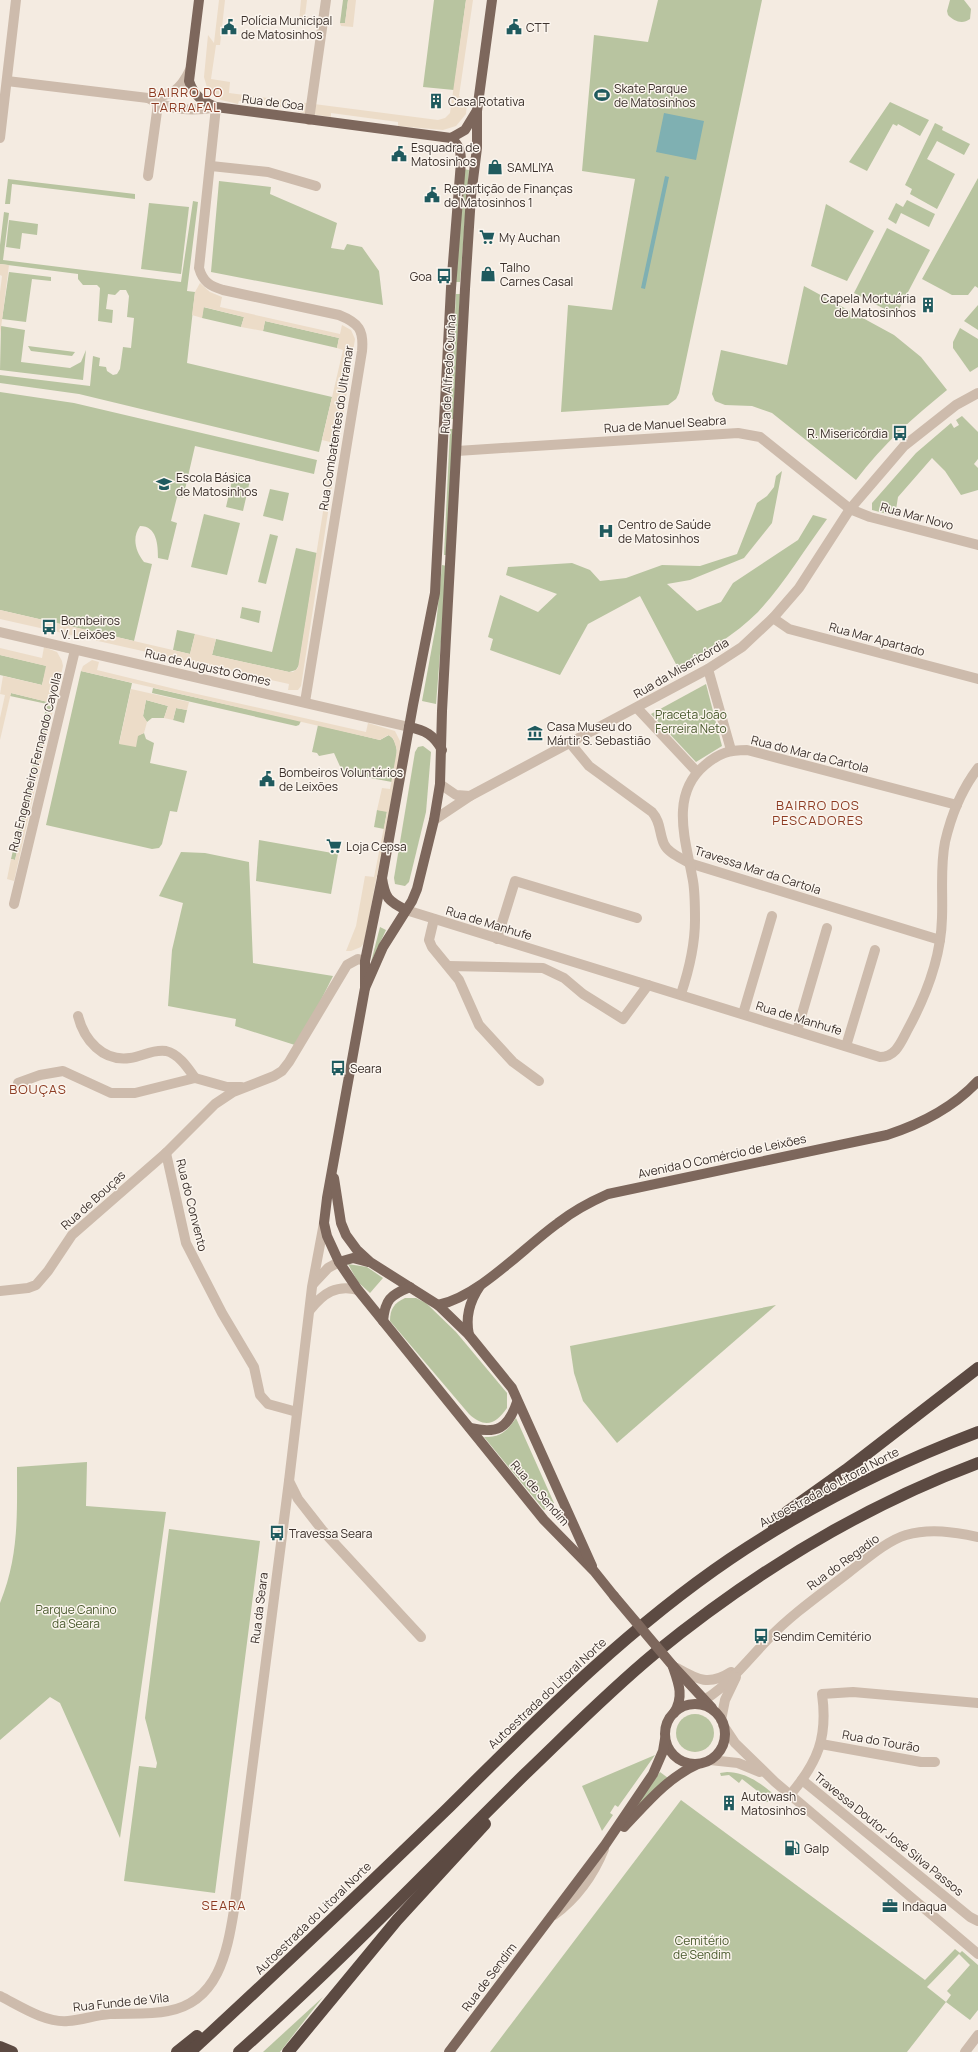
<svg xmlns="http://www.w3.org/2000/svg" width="978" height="2052" font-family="Manrope,sans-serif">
  <rect width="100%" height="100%" fill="#f4ebe1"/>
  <g fill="#b8c4a0" fill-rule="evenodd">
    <path d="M343,0H348L345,24L340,23Z"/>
    <path d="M434,0H466L454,90L423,87Z"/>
    <path d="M658,0H762L679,393L676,399L668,405L561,412L568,305L612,310L635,179L582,171L594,35L648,42Z"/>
    <path d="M950,0H964L971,9L970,19C962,25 954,21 948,15L947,11Z"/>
    <path d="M890,102L929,120L920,136L898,124L897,126L893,124L867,171L849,162Z"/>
    <path d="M935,123L943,127L942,130L970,144L964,155L937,141L927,159L955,174L937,209L910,194L912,189L905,185Z"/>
    <path d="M464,169L469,170L460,282H456Z"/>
    <path d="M978,178V288L975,286L968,295H952L922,279Z"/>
    <path d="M8,179L135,194V199L12,184L10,204H5Z"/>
    <path d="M219,181L271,187L270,194L337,223L331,248L344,250L347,244L362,247L379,271L383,305L211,272Z"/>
    <path d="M907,200L935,214L929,227L901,213L896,224L888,219L896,203L903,207Z"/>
    <path d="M193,201L198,202L187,291L195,292L187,363L332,397L319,452L79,394L0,383V375L90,386L93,356L100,358L99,366L106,367L107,371L113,375L117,374L120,369L123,347L131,348L134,318L127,317L129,296L126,290H120L115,295L108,294L106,309L113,310L112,323L98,321L100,288L97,285H83L78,279V274L0,264V245L4,212L9,213L3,260L181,282Z"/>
    <path d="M149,203L189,207L181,274L141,269Z"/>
    <path d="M826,204L874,231L847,281L811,266Z"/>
    <path d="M9,220L38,224L37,235L22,233L20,249L6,247Z"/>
    <path d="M887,228L930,250L896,315L854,293Z"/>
    <path d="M9,272L51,277V281L32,279L26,322L2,319Z"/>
    <path d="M804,286L894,335L921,357L947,390C914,417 882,445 856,480L772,413L752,406L725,405L715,401L712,394L721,350L787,365Z"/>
    <path d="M456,294H460L454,419H450Z"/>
    <path d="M978,305V330L964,321Z"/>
    <path d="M203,307L244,317L241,327L202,318Z"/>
    <path d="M265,321L339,338L337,348L263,331Z"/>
    <path d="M1,326L25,330L21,362L70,368L81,362L86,350L83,380L0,370Z"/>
    <path d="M960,328L978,339V367L970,372L953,348V342Z"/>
    <path d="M28,346L75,352L72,356L31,351Z"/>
    <path d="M0,392L74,403L317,460L314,474L195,446L183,498L177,497L171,521L177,523L168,560L158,558C158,545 157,526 140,526C132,537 135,551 144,562L152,564L134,641L0,610Z"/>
    <path d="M962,416L978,432V459L974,464L978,468V490L961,495L945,471L932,458L898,497L895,516L872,510V503L916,453L951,423L954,428L959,425L956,420Z"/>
    <path d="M450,429H453L447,555H444Z"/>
    <path d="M782,471L772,523L744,558L690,580L667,584L697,611L721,602L733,583L798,540L813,515L827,519C804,550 784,584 758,612C735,635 706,652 678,668L640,596L588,624L560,675L490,650L493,639L488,637L500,595L538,612L557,594L506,575L508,567L572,563L590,570L600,581L626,578L662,565L700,566L737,554L757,503L767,496L774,487L776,476Z"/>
    <path d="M234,472L251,476L243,511L226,507Z"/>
    <path d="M270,489L289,493L283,521L263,516Z"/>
    <path d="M204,514L240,523L227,575L191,567Z"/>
    <path d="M270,534L278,536L266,584L258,582Z"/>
    <path d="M296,548L317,553L299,665L296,670L289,672L212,655L216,639L272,652Z"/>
    <path d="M442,565L447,566L436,704L422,701L436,625Z"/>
    <path d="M242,607L261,611L259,623L240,618Z"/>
    <path d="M177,630L195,634L190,654L173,650Z"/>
    <path d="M0,655L47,666L42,685L0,675Z"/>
    <path d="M81,671L132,683L119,743L144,733L146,739L154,743L150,763L187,771L177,812L170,811L162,844L159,848L152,849L46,825Z"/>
    <path d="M706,684L722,746L696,762L651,714Z"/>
    <path d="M153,688L301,721L299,725L296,726L152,693Z"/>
    <path d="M11,693L52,703L15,860L11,859L47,704L10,696Z"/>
    <path d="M146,700L168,706L164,718H152L147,722L143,716Z"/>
    <path d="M176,708L187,710L184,723L173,720Z"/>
    <path d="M318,725L380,740L389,735C403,745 394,767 392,782L343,773L334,753L319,756L317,753L312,752Z"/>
    <path d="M423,746L431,752L426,812L409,882L405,886L395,884L394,878L415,752L418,747Z"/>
    <path d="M377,810L387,811L384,829L374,827Z"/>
    <path d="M259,840L338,854L331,894L256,881Z"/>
    <path d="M181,852L205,853L249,862L253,963L333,976L298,1046L235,1026L236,1019L168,1006L172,950L183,903L159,896Z"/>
    <path d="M380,927L386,930L371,962Z"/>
    <path d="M348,1264L367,1267L383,1278L370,1293L358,1282Z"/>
    <path d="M405,1298H416L426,1303L456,1332L507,1393V1408C496,1424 485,1429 469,1414L390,1321C390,1309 394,1303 405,1298Z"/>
    <path d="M776,1305L617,1443L583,1401L574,1373L570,1346Z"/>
    <path d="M516,1418L554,1503L544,1510L484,1437C501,1437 506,1432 516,1418Z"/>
    <path d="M87,1462L86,1506L166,1512L120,1838L60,1703L50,1697L0,1740V1603C19,1556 17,1516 17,1467Z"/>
    <path d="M169,1529L260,1541L215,1893L124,1881L139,1766L156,1768L157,1763L145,1718Z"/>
    <circle cx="695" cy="1733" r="19"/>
    <path d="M655,1755L618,1807L615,1805L610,1813L613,1815L602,1831L582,1786Z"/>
    <path d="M660,1772L668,1778L623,1825Z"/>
    <path d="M727,1772C748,1773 760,1783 776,1796L769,1802H764L762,1801L765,1797L742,1779L739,1783L729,1775L721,1776L720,1773Z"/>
    <path d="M681,1800L925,1980L955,1949L960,1953L962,1951L978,1965V2010L970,2020L946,2002L907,2052H490ZM959,1954L970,1965L947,1991L951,1995L946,2002L927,1987Z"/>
    <path d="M323,1997L280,2052H263Z"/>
  </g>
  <g fill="#ecdcc8">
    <path d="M219,0H225L220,45H216L211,79L230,82L229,93L438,120L445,118L450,113L466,0H473L459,96L467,103L466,114L456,126L443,130L398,126V122L331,113V117L298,112V109L239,101L238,104L221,100L208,91L204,77L208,35L214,43Z"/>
    <path d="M301,0H307L305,16L310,17L309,22L299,21Z"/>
    <path d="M348,0H356L353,27L341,26L340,23H345Z"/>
    <path d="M0,264L9,265L0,336V292L2,276L0,275Z"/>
    <path d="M200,283L210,292L222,297L220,307L340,334L342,325L351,330L355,339L301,686L298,690H288L289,684L0,619V610L190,654L195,634L216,639L212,655L289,672H293L298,668L334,443L322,440L343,350L337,348L339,338L265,321L263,331L241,327L244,317L204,307L202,318L192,315L195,292Z"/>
    <path d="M44,647L57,652L62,661L63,666L14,881L7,879L11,859L15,860L52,703L11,693L0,740V718L5,695L0,694L3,676L42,685L46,666L0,655V648L42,658Z"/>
    <path d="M92,660L99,662L97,670L179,690L366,732L368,723L395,731L400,741L401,750L364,943L361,947L351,951H346L356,926L365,876L374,877L387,812L377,810L382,788L390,789L397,750L393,738L388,735L380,740L81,671L83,666Z"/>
    <path d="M131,689L189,702L187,710L176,708L173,720L164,718L168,706L146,700L143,716L147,722L144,733L138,736L136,747L119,744Z"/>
  </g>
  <g fill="#7fb0b2">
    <path d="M664,113L704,121L696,160L656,152Z"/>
    <path d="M665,176L669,177L645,289L641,288Z"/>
  </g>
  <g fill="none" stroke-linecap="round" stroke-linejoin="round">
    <g stroke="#cdbbac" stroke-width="10">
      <path d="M7,81L148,98C168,110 193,112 216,107L199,268C203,282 210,286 223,290L339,315C359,323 364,330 362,351L305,702"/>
      <path d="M148,98C171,96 180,91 190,70"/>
      <path d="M309,120L326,0"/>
      <path d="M0,138L16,0"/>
      <path d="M211,166L268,172L316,186"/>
      <path d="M148,176L158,104"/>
      <path d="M457,451L738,433L760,437L850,509L870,517L978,545"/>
      <path d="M773,618L789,629L978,679"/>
      <path d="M0,632L409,727"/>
      <path d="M708,669L731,750"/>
      <path d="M637,708L697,772"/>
      <path d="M570,743L589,766L652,812C661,822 659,833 664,844C668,853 681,858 689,863L940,940"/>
      <path d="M440,784L456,795L470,796"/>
      <path d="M434,820L470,796L708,669L742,647L773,618L799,588L850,509L904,446L956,405L978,393"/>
      <path d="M14,904L75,650"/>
      <path d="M406,910L880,1057C896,1057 901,1042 908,1029C927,994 941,958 942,918C943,892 940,867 945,842C951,816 962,789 978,768"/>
      <path d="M434,919L429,940L432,947L459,980L479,1025L513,1062L539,1081"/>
      <path d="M497,939L515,881L637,918"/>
      <path d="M449,966L543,968L564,978L583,994L623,1019L648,985"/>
      <path d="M681,994C689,970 695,946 695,920C695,907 695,893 693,881C686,841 669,795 705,765C719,753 729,750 747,750L957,805"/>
      <path d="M743,1014L772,916"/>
      <path d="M78,1016C84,1040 103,1062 130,1058C143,1056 153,1049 166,1051C179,1054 188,1068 195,1078"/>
      <path d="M797,1031L827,928"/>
      <path d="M846,1046L875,950"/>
      <path d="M18,1083L40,1075L63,1071L111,1093H135L195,1078L227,1087H241"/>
      <path d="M166,1153L186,1243L222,1313L254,1367L260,1395L268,1404L297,1412"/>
      <path d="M313,1284L328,1268L339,1262"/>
      <path d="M0,1291L28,1288L36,1285L48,1271L72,1235L166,1153L215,1104L233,1092L274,1076L282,1071L289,1062L347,965L358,959L365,961"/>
      <path d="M310,1310C323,1293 337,1284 358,1290"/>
      <path d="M289,1481L298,1499L323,1531L421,1637"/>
      <path d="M677,1668C698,1680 709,1686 731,1672"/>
      <path d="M697,1704C725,1690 747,1661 768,1639C792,1614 821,1594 848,1573C864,1561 886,1541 906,1535C930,1528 954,1532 978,1537"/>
      <path d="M721,1720L725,1700L736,1677"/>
      <path d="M723,1725L735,1743L775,1782L978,1954"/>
      <path d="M821,1744L921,1762H935"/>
      <path d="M710,1760L738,1763L760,1772"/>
      <path d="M802,1780L970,1917L978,1921"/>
      <path d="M790,1795C818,1762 828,1737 822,1694L853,1692L978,1703"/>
      <path d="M554,1915C577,1898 593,1876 604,1849"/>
      <path d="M0,1996C20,2006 45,2023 68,2021C82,2020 96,2015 110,2014C129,2013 149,2015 168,2011C218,2002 227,1953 234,1910L289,1481L312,1287L324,1223"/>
      <path d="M965,2052L978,2035"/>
    </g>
    <g stroke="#7d675c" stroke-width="10">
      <path d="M199,0L189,81C194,96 202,101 216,107L451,138L465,130L476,112"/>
      <path d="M409,727C425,730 434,735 442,750"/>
      <path d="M382,878L365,961V988L327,1198L324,1223L327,1236L339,1262L358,1290L544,1520L594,1571L614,1596"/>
      <path d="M406,910C388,901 385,898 382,878L413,705L435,593L451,288L461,162C461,151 459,145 451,138"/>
      <path d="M365,988L383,947L412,901L417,889L434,820L440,784L442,711L465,289L471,196L477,148V111L492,0"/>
      <path d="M334,1178L341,1223L346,1235L357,1250L370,1262L438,1305L469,1335L512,1388L592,1566"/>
      <path d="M339,1262L353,1258L368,1262"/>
      <path d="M438,1305C480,1296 523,1248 558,1223C573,1211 590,1202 608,1194L887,1135C921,1124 953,1108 978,1081"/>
      <path d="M383,1321C385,1300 390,1295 410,1287"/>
      <path d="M469,1335C465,1317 469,1302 480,1286"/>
      <path d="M470,1428C497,1434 508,1429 517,1402"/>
      <path d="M673,1666L712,1708"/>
      <path d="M673,1667C679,1684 684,1697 674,1713"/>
      <circle cx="695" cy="1734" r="30"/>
      <path d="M624,1827C646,1804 668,1777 698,1764"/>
      <path d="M449,2052L605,1845L653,1774L663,1751L665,1739"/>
    </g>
    <g stroke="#5c4a42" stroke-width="12">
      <path d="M774,1527L787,1512L846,1470L978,1368"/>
      <path d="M0,2047L12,2052"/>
      <path d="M177,2052L197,2036"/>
      <path d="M190,2052C276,1973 361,1892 445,1811C535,1722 624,1631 730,1559C807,1507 891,1465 978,1432"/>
      <path d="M239,2052C338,1964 430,1868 524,1775C567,1734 608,1692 654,1654C751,1575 860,1507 978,1463"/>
      <path d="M288,2052L397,1920L485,1824"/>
    </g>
    <path stroke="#7d675c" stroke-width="10" d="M614,1596L673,1666"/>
  </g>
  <defs>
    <symbol id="civic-bare" viewBox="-9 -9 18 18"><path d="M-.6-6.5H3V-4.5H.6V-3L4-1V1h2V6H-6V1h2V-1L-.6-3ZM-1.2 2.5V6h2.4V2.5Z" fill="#1f5a5e" stroke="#fbf5ee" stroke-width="2.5" paint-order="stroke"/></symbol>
    <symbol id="stadium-bare" viewBox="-9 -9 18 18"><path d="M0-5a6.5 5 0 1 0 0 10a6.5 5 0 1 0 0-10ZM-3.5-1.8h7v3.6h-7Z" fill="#1f5a5e" stroke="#fbf5ee" stroke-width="2.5" paint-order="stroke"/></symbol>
    <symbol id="building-bare" viewBox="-9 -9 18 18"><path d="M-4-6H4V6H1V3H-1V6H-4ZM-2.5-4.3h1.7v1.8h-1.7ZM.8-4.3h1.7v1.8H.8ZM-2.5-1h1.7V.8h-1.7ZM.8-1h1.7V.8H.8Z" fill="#1f5a5e" stroke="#fbf5ee" stroke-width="2.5" paint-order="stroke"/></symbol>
    <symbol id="shop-bare" viewBox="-9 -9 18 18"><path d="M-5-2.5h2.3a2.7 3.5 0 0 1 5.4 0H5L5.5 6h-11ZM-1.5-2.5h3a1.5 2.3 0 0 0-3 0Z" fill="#1f5a5e" stroke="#fbf5ee" stroke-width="2.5" paint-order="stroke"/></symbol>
    <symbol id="supermarket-bare" viewBox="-9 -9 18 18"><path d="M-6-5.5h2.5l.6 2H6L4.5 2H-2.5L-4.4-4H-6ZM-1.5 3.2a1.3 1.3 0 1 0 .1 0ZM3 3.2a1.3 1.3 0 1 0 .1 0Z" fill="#1f5a5e" stroke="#fbf5ee" stroke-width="2.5" paint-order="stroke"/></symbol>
    <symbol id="bus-bare" viewBox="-9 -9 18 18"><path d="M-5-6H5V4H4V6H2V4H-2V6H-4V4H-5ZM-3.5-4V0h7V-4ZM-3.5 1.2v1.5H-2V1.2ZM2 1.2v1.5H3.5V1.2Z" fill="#1f5a5e" stroke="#fbf5ee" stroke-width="2.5" paint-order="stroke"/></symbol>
    <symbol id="school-bare" viewBox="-9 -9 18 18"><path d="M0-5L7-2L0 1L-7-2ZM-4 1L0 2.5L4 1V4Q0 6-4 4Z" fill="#1f5a5e" stroke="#fbf5ee" stroke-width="2.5" paint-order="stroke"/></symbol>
    <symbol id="hospital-bare" viewBox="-9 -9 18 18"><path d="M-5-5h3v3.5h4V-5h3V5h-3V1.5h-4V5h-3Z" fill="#1f5a5e" stroke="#fbf5ee" stroke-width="2.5" paint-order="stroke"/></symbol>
    <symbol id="museum-bare" viewBox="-9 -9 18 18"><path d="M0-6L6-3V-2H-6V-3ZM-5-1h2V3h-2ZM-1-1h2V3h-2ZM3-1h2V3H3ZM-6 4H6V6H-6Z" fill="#1f5a5e" stroke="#fbf5ee" stroke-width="2.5" paint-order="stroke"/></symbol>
    <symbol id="fuel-bare" viewBox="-9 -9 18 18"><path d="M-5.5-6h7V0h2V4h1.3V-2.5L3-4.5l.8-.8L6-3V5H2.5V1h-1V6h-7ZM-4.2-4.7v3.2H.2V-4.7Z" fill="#1f5a5e" stroke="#fbf5ee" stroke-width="2.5" paint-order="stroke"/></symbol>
    <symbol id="office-bare" viewBox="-9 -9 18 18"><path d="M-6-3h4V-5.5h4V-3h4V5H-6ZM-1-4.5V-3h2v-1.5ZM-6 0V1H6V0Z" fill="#1f5a5e" stroke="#fbf5ee" stroke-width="2.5" paint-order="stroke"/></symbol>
  </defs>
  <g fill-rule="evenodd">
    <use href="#civic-bare" x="218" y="16" width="22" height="22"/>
    <use href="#civic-bare" x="503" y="16" width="22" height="22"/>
    <use href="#stadium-bare" x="591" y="84" width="22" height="22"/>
    <use href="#building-bare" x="425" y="90" width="22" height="22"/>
    <use href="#civic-bare" x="388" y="143" width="22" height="22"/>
    <use href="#shop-bare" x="484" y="156" width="22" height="22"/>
    <use href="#civic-bare" x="421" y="184" width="22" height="22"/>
    <use href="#supermarket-bare" x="476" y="226" width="22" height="22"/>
    <use href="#shop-bare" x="477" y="263" width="22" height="22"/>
    <use href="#bus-bare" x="433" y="265" width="22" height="22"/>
    <use href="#building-bare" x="917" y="294" width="22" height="22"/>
    <use href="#bus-bare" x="889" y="422" width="22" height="22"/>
    <use href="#school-bare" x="153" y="473" width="22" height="22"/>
    <use href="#hospital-bare" x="595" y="520" width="22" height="22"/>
    <use href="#bus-bare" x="38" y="616" width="22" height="22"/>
    <use href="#museum-bare" x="524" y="722" width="22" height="22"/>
    <use href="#civic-bare" x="256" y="768" width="22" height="22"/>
    <use href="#supermarket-bare" x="323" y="835" width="22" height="22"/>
    <use href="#bus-bare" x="327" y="1057" width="22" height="22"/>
    <use href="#bus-bare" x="266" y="1522" width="22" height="22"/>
    <use href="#bus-bare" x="750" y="1625" width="22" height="22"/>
    <use href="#building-bare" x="718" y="1792" width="22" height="22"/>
    <use href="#fuel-bare" x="781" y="1837" width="22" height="22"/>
    <use href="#office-bare" x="879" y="1895" width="22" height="22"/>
  </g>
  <g text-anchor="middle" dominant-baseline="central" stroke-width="3" stroke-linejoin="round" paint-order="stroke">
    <g font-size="12" fill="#3b302b" stroke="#fbf5ee" text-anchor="start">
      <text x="241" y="20">Polícia Municipal<tspan x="241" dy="14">de Matosinhos</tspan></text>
      <text x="526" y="27">CTT</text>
      <text x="614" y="88">Skate Parque<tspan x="614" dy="14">de Matosinhos</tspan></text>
      <text x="448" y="101">Casa Rotativa</text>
      <text x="411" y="147">Esquadra de<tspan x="411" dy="14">Matosinhos</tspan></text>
      <text x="507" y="167">SAMLIYA</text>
      <text x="444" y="188">Repartição de Finanças<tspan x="444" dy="14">de Matosinhos 1</tspan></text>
      <text x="499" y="237">My Auchan</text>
      <text x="500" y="267">Talho<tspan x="500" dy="14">Carnes Casal</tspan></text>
      <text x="432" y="276" text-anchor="end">Goa</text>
      <text x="916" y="298" text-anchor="end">Capela Mortuária<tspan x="916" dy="14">de Matosinhos</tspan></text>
      <text x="888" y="433" text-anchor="end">R. Misericórdia</text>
      <text x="176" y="477">Escola Básica<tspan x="176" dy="14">de Matosinhos</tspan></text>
      <text x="618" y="524">Centro de Saúde<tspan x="618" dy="14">de Matosinhos</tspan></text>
      <text x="61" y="620">Bombeiros<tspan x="61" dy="14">V. Leixões</tspan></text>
      <text x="547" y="726">Casa Museu do<tspan x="547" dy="14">Mártir S. Sebastião</tspan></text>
      <text x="279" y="772">Bombeiros Voluntários<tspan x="279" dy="14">de Leixões</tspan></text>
      <text x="346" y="846">Loja Cepsa</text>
      <text x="350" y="1068">Seara</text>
      <text x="289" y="1533">Travessa Seara</text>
      <text x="773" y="1636">Sendim Cemitério</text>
      <text x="741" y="1796">Autowash<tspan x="741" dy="14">Matosinhos</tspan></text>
      <text x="804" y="1848">Galp</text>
      <text x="902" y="1906">Indaqua</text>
    </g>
    <g font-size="12" fill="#3b302b" stroke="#fbf5ee">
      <text transform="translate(273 102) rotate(7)">Rua de Goa</text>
      <text transform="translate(448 374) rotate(-87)">Rua de Alfredo Cunha</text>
      <text transform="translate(665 424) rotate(-4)">Rua de Manuel Seabra</text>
      <text transform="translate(336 428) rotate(-81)">Rua Combatentes do Ultramar</text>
      <text transform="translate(917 516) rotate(15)">Rua Mar Novo</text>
      <text transform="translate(877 639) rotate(15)">Rua Mar Apartado</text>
      <text transform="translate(208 667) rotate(13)">Rua de Augusto Gomes</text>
      <text transform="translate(681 668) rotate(-30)">Rua da Misericórdia</text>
      <text transform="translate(810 754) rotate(14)">Rua do Mar da Cartola</text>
      <text transform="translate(35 762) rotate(-76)">Rua Engenheiro Fernando Cayolla</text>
      <text transform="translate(758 870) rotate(18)">Travessa Mar da Cartola</text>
      <text transform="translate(489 923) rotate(17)">Rua de Manhufe</text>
      <text transform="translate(799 1018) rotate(17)">Rua de Manhufe</text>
      <text transform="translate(722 1156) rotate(-12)">Avenida O Comércio de Leixões</text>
      <text transform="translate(93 1200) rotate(-42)">Rua de Bouças</text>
      <text transform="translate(192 1205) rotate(76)">Rua do Convento</text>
      <text transform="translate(829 1487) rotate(-28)">Autoestrada do Litoral Norte</text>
      <text transform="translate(540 1493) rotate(49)">Rua de Sendim</text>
      <text transform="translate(843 1562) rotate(-36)">Rua do Regadio</text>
      <text transform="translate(259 1608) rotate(-83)">Rua da Seara</text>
      <text transform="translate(547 1693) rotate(-43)">Autoestrada do Litoral Norte</text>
      <text transform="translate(881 1741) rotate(10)">Rua do Tourão</text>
      <text transform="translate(889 1834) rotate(39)">Travessa Doutor José Silva Passos</text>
      <text transform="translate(313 1918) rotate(-44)">Autoestrada do Litoral Norte</text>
      <text transform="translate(489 1977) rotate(-53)">Rua de Sendim</text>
      <text transform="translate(121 2002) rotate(-6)">Rua Funde de Vila</text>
    </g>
    <g font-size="12" fill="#4a5a2e" stroke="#fbf5ee">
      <text x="691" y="714">Praceta João<tspan x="691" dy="14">Ferreira Neto</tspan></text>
      <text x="76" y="1609">Parque Canino<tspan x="76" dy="14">da Seara</tspan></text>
      <text x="702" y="1940">Cemitério<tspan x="702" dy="14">de Sendim</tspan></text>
    </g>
    <g font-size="13" letter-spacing="1" fill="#8c3b22" stroke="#fbf5ee">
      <text x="186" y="92">BAIRRO DO<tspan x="186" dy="15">TARRAFAL</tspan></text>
      <text x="818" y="805">BAIRRO DOS<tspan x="818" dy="15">PESCADORES</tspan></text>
      <text x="38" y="1089">BOUÇAS</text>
      <text x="224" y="1905">SEARA</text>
    </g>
  </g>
</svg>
